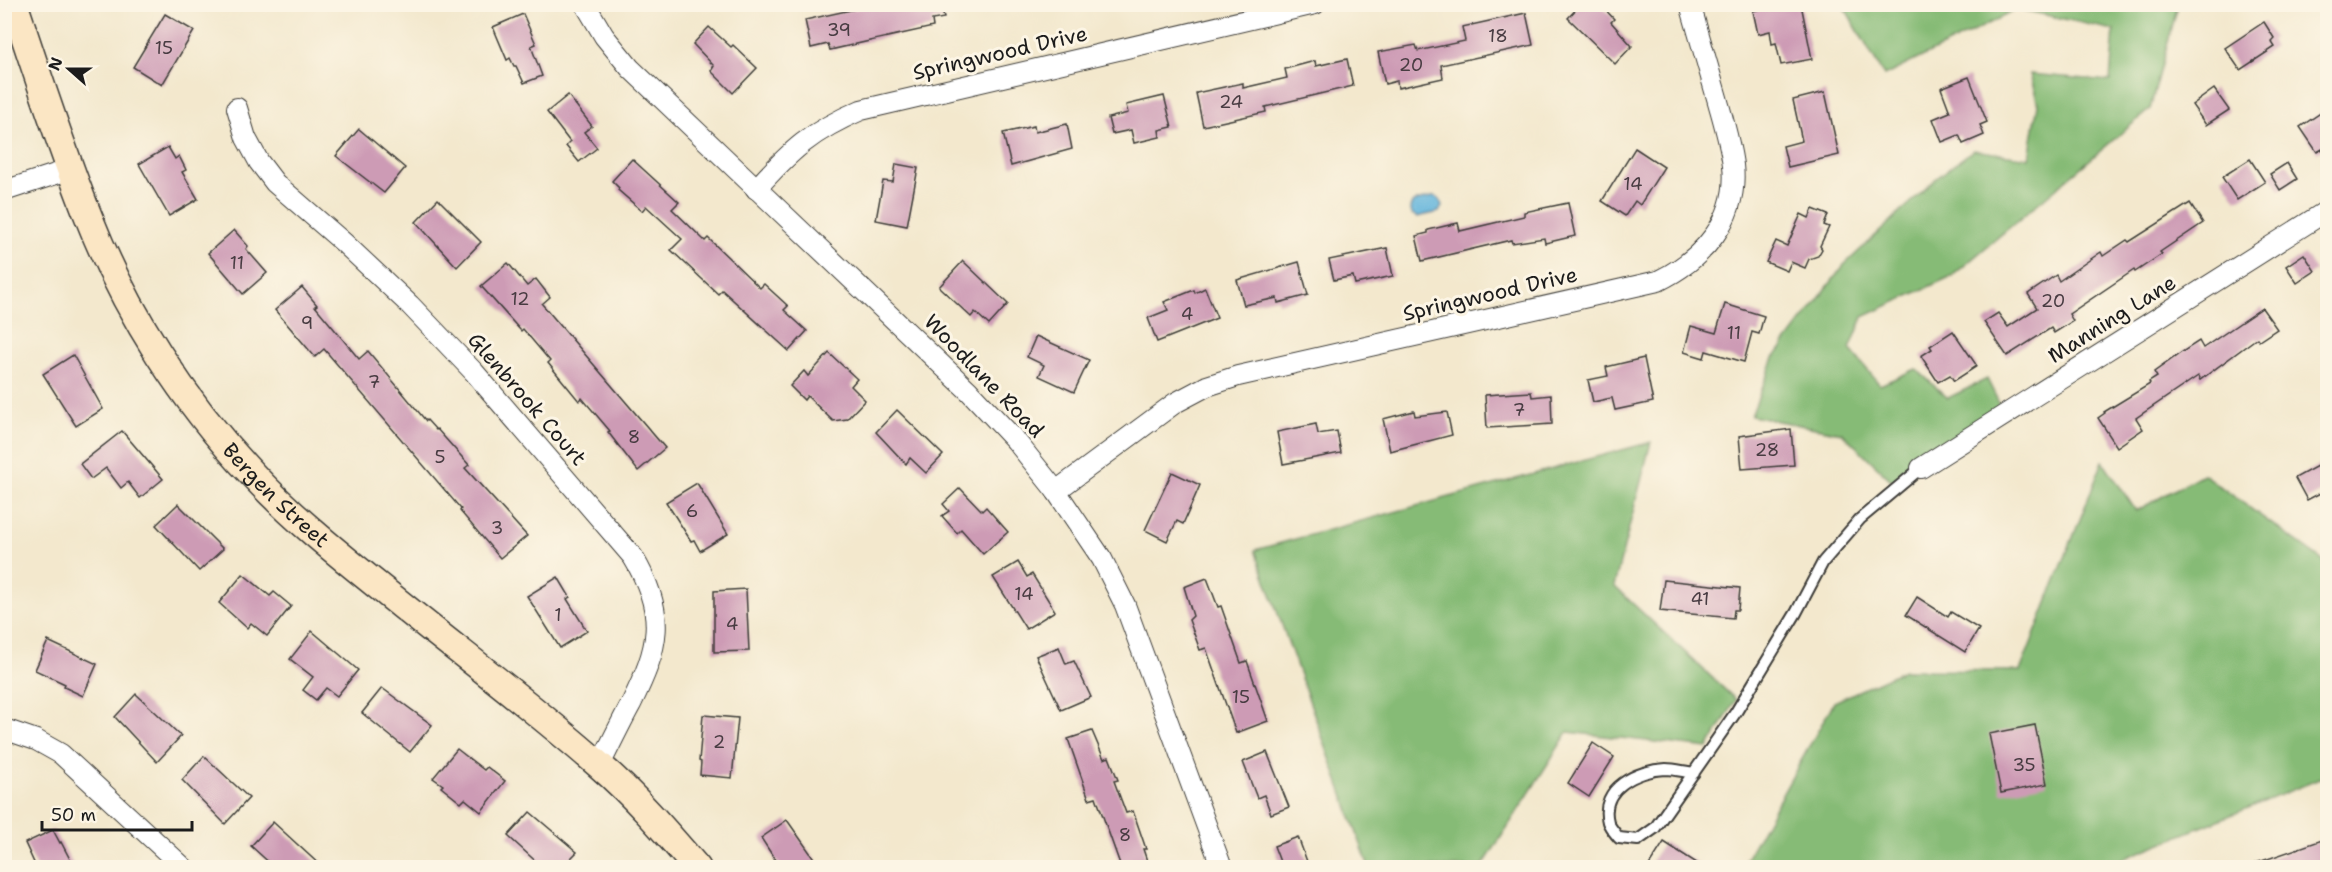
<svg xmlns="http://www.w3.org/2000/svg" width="2332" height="872" font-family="'Shantell Sans',sans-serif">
  <rect width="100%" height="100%" fill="#fcf5e5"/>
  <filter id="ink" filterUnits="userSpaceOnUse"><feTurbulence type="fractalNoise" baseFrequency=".0167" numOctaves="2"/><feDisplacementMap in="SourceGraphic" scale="12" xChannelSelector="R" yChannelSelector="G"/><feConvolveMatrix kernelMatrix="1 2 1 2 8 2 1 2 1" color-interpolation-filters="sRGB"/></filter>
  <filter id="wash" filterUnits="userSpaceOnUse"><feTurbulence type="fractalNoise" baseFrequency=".008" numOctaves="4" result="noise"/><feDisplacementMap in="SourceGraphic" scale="24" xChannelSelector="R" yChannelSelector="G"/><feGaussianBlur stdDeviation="1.35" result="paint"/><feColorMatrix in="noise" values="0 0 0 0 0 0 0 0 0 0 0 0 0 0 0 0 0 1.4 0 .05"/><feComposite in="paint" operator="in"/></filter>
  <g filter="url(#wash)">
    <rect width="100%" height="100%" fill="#f3e8cd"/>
    <g fill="#86bb76" stroke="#516c49" stroke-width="1.5">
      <path d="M1843,5H2178L2150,109L1952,276L1863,317L1850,349L1880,385L1916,369L1948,398L1987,379L2002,409L1893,482L1842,433L1751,416L1774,358L1844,265L1938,177L1973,150L2029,158L2038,104L2030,74L2110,81L2114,30L2018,9L1884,76Z"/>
      <path d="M1651,442L1614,586L1736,700L1708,748L1568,732L1482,867H1369L1255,550Z"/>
      <path d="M2103,461L2136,511L2203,474L2327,564V776L2103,867L1741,868L1834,702L1904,670L2020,671Z"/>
    </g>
    <path fill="#60b4dc" stroke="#3e687c" stroke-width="1.5" d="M1435,196L1440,200L1442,206L1439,212L1417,217L1412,214L1410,207L1413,202Z"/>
    <g id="blocks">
      <g fill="#cd9bb5">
        <path d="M878,4H940L944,18L932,20L933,27L874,40L830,50L828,44L811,48L805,20Z"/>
        <path d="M1581,4H1600L1614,19L1611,22L1632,46L1615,64L1568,18Z"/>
        <path d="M1781,4H1801L1812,59L1781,65L1776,43L1772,44L1770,31L1758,34L1753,11Z"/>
        <path d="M1526,13L1533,45L1441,65L1443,78L1398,88L1397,81L1385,84L1378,52L1416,45L1418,51L1465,41L1462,27Z"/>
        <path d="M165,14L194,31L162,85L133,67Z"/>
        <path d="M523,14L536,44L531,46L542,76L524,83L516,66H514L510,58L507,60L493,27Z"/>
        <path d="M2264,22L2274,38L2271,41L2275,47L2240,70L2225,48Z"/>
        <path d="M709,27L731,47L733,45L757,68L733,93L711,71L714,66L693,44Z"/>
        <path d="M1347,59L1353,86L1265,107L1266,112L1203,126L1196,93L1243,83V88L1287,78L1285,69L1315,61L1316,66Z"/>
        <path d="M1969,77L1987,122L1980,125L1984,135L1963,144L1959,135L1942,142L1933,119L1950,112L1941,88Z"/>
        <path d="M2214,89L2229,110L2206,125L2192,105Z"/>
        <path d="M1825,92L1839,155L1788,167L1783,146L1802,141L1793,100Z"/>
        <path d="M568,95L592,126L584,132L597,148L579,162L566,146L570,142L547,112Z"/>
        <path d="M1164,96L1172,127L1159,130L1160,137L1134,143L1131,130L1112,134L1108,118L1128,113L1126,105Z"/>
        <path d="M2328,108V146L2317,152L2300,127Z"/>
        <path d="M1067,124L1072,149L1011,166L1003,133L1034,126L1035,132Z"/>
        <path d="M359,129L405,168L384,193L336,156Z"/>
        <path d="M168,147L175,159L179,156L186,170L182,172L198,199L169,216L139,164Z"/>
        <path d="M1635,148L1664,167L1640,205L1635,201L1625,216L1602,201Z"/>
        <path d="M632,159L679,202L672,209L705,241L708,238L760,288L764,284L788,306L784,310L807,331L789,351L722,290L718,294L671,250L682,239L646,206L642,211L618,190L619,188L612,181Z"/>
        <path d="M2250,159L2265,182L2237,200L2222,177Z"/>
        <path d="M2287,163L2297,179L2280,190L2270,174Z"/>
        <path d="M896,164L918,168L907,226L876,220L883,181L893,182Z"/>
        <path d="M438,199L481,242L457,267L416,222Z"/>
        <path d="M1568,203L1575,236L1545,243L1544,238L1512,243L1511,240L1422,261L1416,236L1428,233V230L1458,223L1460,231L1524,216V212Z"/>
        <path d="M2190,203L2203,223L2160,252L2162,254L2135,272L2134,270L2069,314L2073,321L2054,333L2051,328L2007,356L1984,322L1998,313L2008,327L2037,308L2028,294L2056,275L2059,281L2101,252L2103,256L2127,240L2129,242Z"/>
        <path d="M1813,209L1828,215L1824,225L1829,227L1820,246L1822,249L1818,256L1809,259L1805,268L1791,262L1787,271L1766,262L1776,241L1787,246L1801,214L1809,218Z"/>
        <path d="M234,230L248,246L246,249L267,273L243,294L208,253Z"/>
        <path d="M1387,248L1393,276L1355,284L1353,276L1334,280L1329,260Z"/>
        <path d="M2304,254L2315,271L2297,283L2286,266Z"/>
        <path d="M963,261L1008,304L989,325L975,312L971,317L939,287Z"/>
        <path d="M1299,262L1308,295L1278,303L1277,298L1244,305L1237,280Z"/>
        <path d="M508,263L527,286L536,279L550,297L542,304L665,448L638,471L608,432L610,431L582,398L579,401L548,363L550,361L523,329L521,331L481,286Z"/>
        <path d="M302,287L317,305L315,306L359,359L368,351L426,421L427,420L436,430L437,429L469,465L465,468L527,536L500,558L460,511L461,509L324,349L315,357L275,310Z"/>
        <path d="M1205,288L1217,318L1157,342L1148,318L1168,310L1164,302L1194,290L1195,293Z"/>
        <path d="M1725,304L1764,316L1759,334L1752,332L1744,362L1706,351L1704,358L1684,352L1691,326L1716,333Z"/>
        <path d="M2262,308L2277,329L2259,341L2257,338L2200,380L2198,376L2136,418L2143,429L2117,447L2098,418L2105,413L2104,412L2150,384L2149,382L2157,377L2154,372L2182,352L2199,341L2203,348Z"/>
        <path d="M1953,331L1977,366L1954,381L1950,375L1938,382L1921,356L1932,349L1930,346Z"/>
        <path d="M1036,336L1089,360L1074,392L1039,376L1044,365L1027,357Z"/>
        <path d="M829,353L857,379L851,386L865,400L847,419L833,421L807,396L804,400L790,386L804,371L808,376Z"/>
        <path d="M73,355L103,409L76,426L43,374Z"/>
        <path d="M1644,358L1653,402L1615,410L1612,398L1593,402L1588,380L1608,376L1606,367Z"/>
        <path d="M1531,392L1532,397L1551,395L1552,424L1487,428L1485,395Z"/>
        <path d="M897,410L943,455L926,473L910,458L906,464L876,432Z"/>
        <path d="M1414,411L1415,416L1447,412L1452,435L1390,451L1383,419Z"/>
        <path d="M1316,424L1318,434L1337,431L1341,453L1283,464L1277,432Z"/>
        <path d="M1791,429L1794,465L1742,469L1739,436Z"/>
        <path d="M122,431L163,479L140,498L128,482L121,488L106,468L91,479L80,464Z"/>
        <path d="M2328,460V489L2307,500L2295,478Z"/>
        <path d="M1172,472L1200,485L1183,524L1177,521L1167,541L1145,530Z"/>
        <path d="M697,483L728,534L700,551L694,540L691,541L666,502Z"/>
        <path d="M960,488L982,511L986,507L1008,532L983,554L961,529L957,533L942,516L949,511L943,504Z"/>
        <path d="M178,504L223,549L199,571L156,525Z"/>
        <path d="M1018,562L1027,577L1032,574L1055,611L1026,629L993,577Z"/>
        <path d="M243,574L270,596L274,592L291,606L267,636L251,623L247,628L219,603Z"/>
        <path d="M558,577L570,597L567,599L587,631L560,648L527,596Z"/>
        <path d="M1207,578L1218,607L1221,606L1241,663L1247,661L1268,721L1236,733L1206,648L1200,650L1189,620L1193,616L1184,587Z"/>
        <path d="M1664,580L1740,588L1738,610H1734L1733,618L1660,611Z"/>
        <path d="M746,589L749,651L714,652V591Z"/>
        <path d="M1917,597L1948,617L1951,612L1979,629L1965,652L1906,615Z"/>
        <path d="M312,631L358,670L337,696L326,688L316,700L303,690L313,677L290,659Z"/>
        <path d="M48,641L97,664L83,696L64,687L65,684L35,670Z"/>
        <path d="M1059,647L1066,664L1074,661L1091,697L1061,710L1036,656Z"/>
        <path d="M382,688L432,725L410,752L362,713Z"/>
        <path d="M136,694L181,736L157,762L115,717Z"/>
        <path d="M703,715L738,718L732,778L700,775L701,762L699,761Z"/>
        <path d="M2035,725L2047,784L2001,793L1989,734Z"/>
        <path d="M1092,731L1104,759L1109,757L1118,780L1114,781L1126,813L1133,811L1146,849H1143L1149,867H1121L1096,797L1089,799L1068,739Z"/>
        <path d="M1593,743L1614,757L1589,797L1568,783Z"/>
        <path d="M457,749L484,770L487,767L505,781L481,812L465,799L461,803L441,787L443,785L433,778Z"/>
        <path d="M1267,752L1289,807L1271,814L1264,795L1257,798L1243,762Z"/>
        <path d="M204,756L249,798L225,824L182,780Z"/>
        <path d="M530,812L577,852L562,867H542L508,836Z"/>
        <path d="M787,820L820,867H781L776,861L761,838Z"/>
        <path d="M273,822L322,867H274L251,846Z"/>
        <path d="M53,830L60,843L61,842L74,867H36L25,843Z"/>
        <path d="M1298,837L1309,867H1282L1274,846Z"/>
        <path d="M2328,838V867H2250V865Z"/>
        <path d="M1664,842L1703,867H1648Z"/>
      </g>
    </g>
  </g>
  <g filter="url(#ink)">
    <use href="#blocks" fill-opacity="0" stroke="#3c3b37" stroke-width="1.5"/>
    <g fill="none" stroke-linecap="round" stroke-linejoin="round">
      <defs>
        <path id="lane" d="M1694,773C1685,772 1675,769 1666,769C1638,770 1599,788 1608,822C1610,828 1616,834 1619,838L1638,840L1655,828L1736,712L1796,613L1823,562L1860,519L1921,468"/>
        <g id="street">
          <path d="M585,4L604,36L630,68L969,391L1016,441L1056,491L1102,559L1125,605L1222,868"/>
          <path d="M237,108L246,138L259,162L275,183L343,242L410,305L474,372L633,557C668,615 659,647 631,704C620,724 610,745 600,765"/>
          <path d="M756,189C791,150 812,131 861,110L1315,4"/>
          <path d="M4,191L71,169"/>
          <path d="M1921,468L2328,210"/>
          <path d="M1056,491L1175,403L1207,386L1238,376L1658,281C1703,259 1739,219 1733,165C1730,142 1723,120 1717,98C1708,67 1699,36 1690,4"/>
          <path d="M4,729L36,740L61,754L184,868"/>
        </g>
        <g id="secondary">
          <path id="s1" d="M14,4C38,76 61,148 89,218C126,312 183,401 252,474C294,519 341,556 388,594C458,651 531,705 599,765C635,796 666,832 697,868"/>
        </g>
      </defs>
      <use href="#lane" stroke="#3c3b37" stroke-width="14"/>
      <use href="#street" stroke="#3c3b37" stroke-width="22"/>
      <use href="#secondary" stroke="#3c3b37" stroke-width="30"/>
      <use href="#lane" stroke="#fff" stroke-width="10"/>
      <use href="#street" stroke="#fff" stroke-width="20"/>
      <use href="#secondary" stroke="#fbe6c4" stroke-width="27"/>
    </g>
  </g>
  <g text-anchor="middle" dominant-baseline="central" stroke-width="6" stroke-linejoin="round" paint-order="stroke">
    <g font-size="18" fill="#483c42">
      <text x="839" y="30">39</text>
      <text x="1498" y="36">18</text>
      <text x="164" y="48">15</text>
      <text x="1411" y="65">20</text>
      <text x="1231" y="102">24</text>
      <text x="1633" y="184">14</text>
      <text x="237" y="263">11</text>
      <text x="520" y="299">12</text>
      <text x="2053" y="301">20</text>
      <text x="1187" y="314">4</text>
      <text x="307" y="323">9</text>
      <text x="1734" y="333">11</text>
      <text x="374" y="382">7</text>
      <text x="1519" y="410">7</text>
      <text x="634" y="437">8</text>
      <text x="1767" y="450">28</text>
      <text x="440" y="457">5</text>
      <text x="692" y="511">6</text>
      <text x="497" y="528">3</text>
      <text x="1024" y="594">14</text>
      <text x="1700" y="599">41</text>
      <text x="558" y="615">1</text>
      <text x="732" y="624">4</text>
      <text x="1241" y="697">15</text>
      <text x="719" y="742">2</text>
      <text x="2024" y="765">35</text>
      <text x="1125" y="835">8</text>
    </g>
    <g font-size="21" fill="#1c1c1c" stroke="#fcf5e5">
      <text transform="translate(1000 53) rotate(-13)">Springwood Drive</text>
      <text transform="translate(1490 294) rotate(-13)">Springwood Drive</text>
      <text transform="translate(2112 319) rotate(-32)">Manning Lane</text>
      <text transform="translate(984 376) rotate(46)">Woodlane Road</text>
      <text transform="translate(527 399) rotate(49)">Glenbrook Court</text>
      <text stroke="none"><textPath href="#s1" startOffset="564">Bergen Street</textPath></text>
    </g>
  </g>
  <rect width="2332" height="872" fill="none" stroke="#fcf5e5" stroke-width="24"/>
  <g transform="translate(69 69) rotate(291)" stroke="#fcf5e5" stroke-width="4.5" paint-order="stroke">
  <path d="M0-4.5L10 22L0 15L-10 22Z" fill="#1c1c1c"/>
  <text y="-9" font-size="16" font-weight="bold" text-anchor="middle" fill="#1c1c1c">N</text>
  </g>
  <path d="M42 821v9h150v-9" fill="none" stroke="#1c1c1c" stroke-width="3"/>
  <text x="51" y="821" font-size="18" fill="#1c1c1c" stroke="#fcf5e5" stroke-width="4.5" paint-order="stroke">50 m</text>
</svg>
